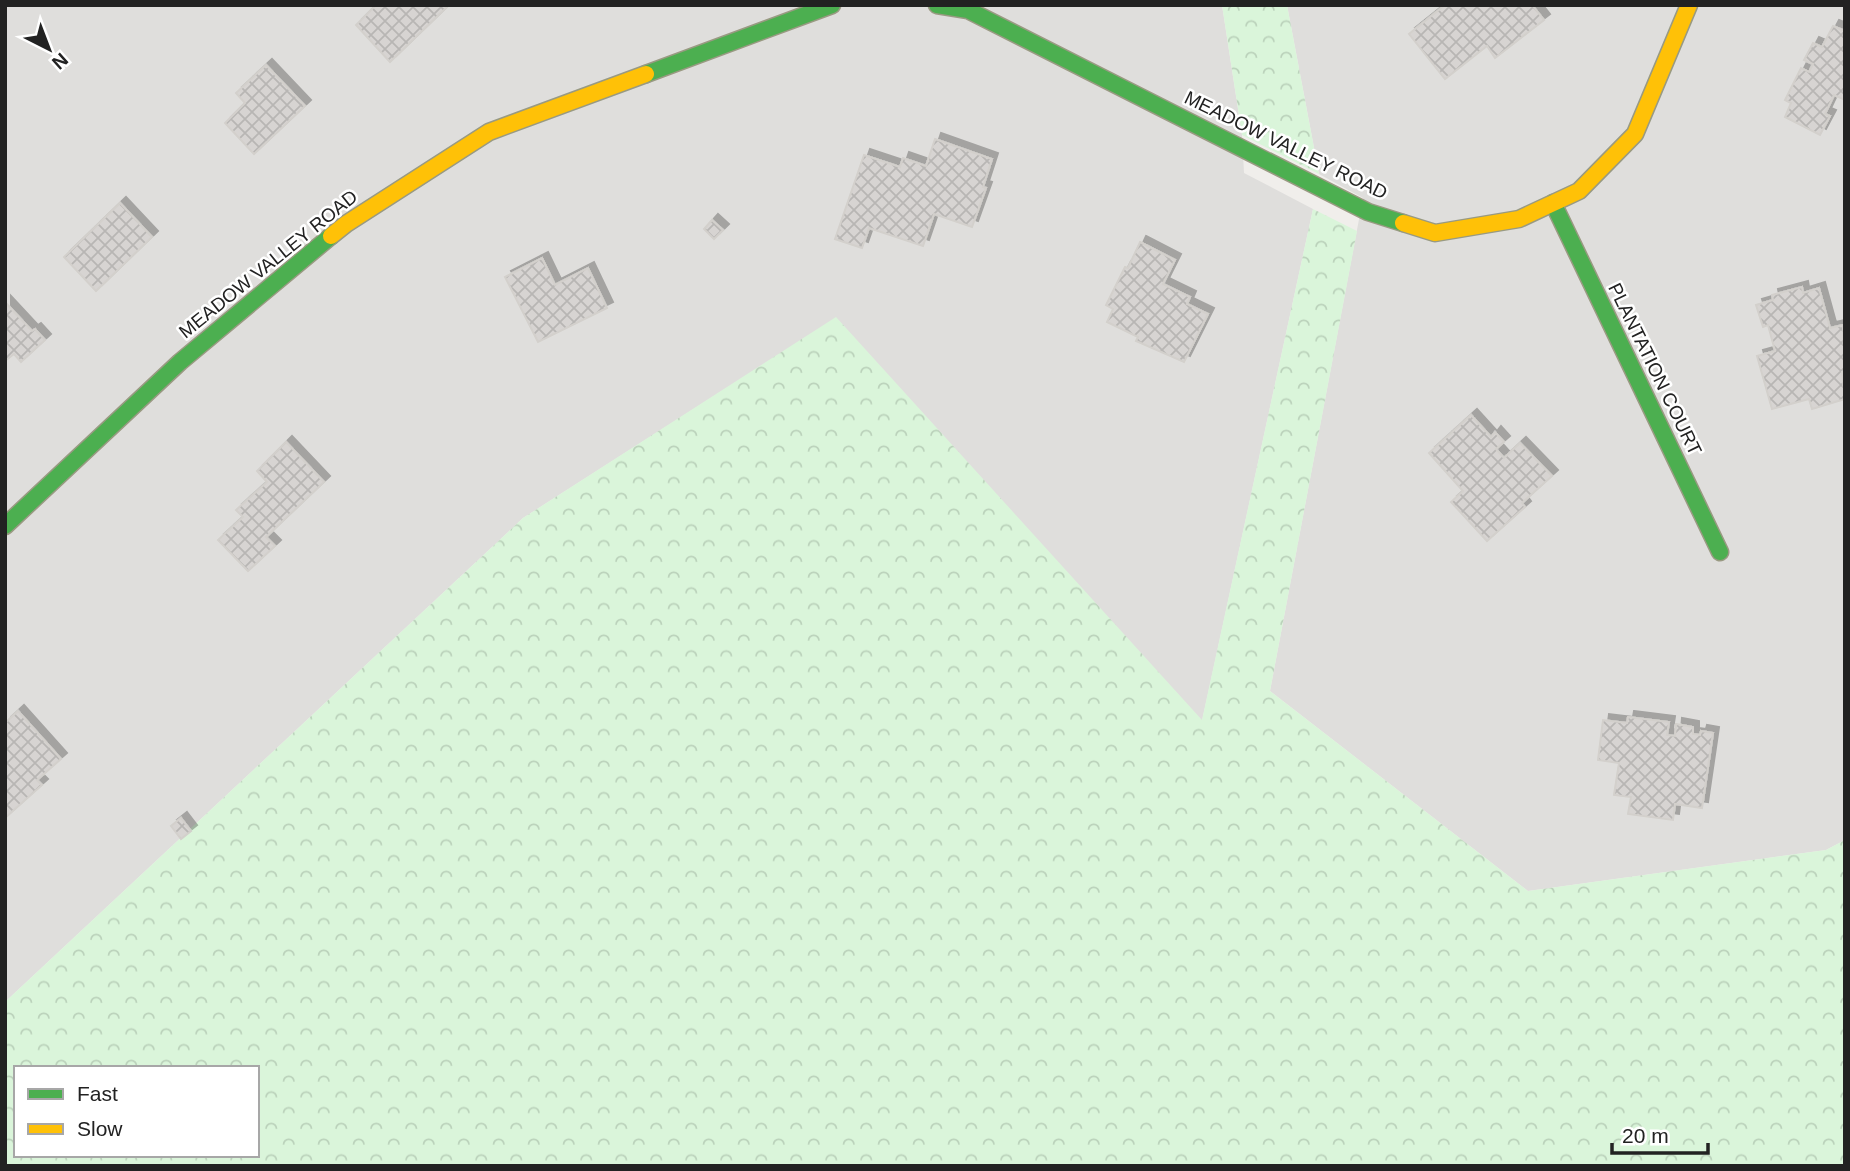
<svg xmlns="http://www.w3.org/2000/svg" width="1850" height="1171" font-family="Helvetica,sans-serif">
  <defs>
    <pattern id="park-crowns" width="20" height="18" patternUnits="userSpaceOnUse" patternTransform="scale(1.75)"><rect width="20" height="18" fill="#daf5da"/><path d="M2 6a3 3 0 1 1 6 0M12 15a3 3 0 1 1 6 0" fill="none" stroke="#bbd2bb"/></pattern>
    <pattern id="building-cross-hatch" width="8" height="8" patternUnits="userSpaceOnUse" patternTransform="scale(1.75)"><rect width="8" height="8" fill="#d7d4d2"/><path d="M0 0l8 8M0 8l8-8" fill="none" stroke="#b8b6b4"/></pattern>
    <filter id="shadow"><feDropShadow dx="6" dy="-6" stdDeviation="0" flood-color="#0004"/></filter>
  </defs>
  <rect width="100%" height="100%" fill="#f0eeeb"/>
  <g fill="#dfdedc">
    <path d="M5,5H1222L1242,135L1244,173L1313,209L1202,721L836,318L523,518L5,1002Z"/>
    <path d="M1287,5H1845V840L1826,850L1528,891L1270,691L1363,198L1319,174Z"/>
  </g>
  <g fill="url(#park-crowns)" fill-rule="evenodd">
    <path d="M1222,5H1287L1319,174L1242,135Z"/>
    <path d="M1313,209L1357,231L1270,691L1528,891L1826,850L1845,840V1166H5V1002L523,518L836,317L1202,720ZM16,1068H257V1155H16Z"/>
  </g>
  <g fill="url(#building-cross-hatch)" stroke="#d3d0cc" stroke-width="2" filter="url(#shadow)">
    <path d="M376,5H448V6L390,62L356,25Z"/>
    <path d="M1445,5H1532L1544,20L1495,58L1487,46L1445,79L1409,34Z"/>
    <path d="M1833,26L1845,31V100L1834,95L1825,114L1830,116L1820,135L1785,117L1791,103L1785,100L1801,68L1809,72L1813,64L1804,60L1813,43L1822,47Z"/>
    <path d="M266,65L305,106L254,154L225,123L245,103L236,93Z"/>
    <path d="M935,139L992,159L983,187L986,188L972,227L934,214L923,246L869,228L862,248L835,239L864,155L900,167L903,158L926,166Z"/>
    <path d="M120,203L152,237L96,291L64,257Z"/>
    <path d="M712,220L723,230L714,239L704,229Z"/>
    <path d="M1140,242L1175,260L1163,284L1190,297L1187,304L1208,314L1184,362L1136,341L1138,337L1107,322L1113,309L1106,305L1125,267L1128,268Z"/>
    <path d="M542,258L555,285L588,268L607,308L538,342L505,277Z"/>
    <path d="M1802,287L1803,293L1819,288L1830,328L1843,325L1845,371L1842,372L1845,399L1812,409L1809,399L1772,409L1757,356L1775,351L1768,325L1763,327L1756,305L1773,300L1772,295Z"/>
    <path d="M5,302L32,331L35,329L45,340L21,362L14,354L5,361Z"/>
    <path d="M1471,415L1491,437L1495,432L1504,442L1496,449L1504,458L1520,443L1552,476L1522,503L1525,507L1487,541L1451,502L1463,491L1429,453Z"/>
    <path d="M286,442L324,482L266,537L275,546L248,571L218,540L243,517L236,510L267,482L257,471Z"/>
    <path d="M18,711L61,759L37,780L42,785L5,818V723Z"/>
    <path d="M1628,717L1669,722L1667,735L1675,736L1676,724L1693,727V734L1700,735L1701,731L1713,733L1702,808L1675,804L1673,820L1628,814L1631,797L1614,795L1619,763L1598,760L1603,720L1627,723Z"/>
    <path d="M181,818L191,831L181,839L171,826Z"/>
  </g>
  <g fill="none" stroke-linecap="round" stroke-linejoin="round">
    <defs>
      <g id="fast">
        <path d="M937,5L968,10L1368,212L1403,223"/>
        <path d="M646,74L832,5"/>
        <path d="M1553,203L1720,552"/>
        <path d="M5,526L180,362L331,236"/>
      </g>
      <g id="slow">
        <path d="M1403,223L1435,233L1519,219L1579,191L1635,134L1689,5"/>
        <path d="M331,236L346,224L489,132L646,74"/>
      </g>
    </defs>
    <use href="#fast" stroke="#999a82" stroke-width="19"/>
    <use href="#slow" stroke="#999a82" stroke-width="19"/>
    <use href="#fast" stroke="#4caf50" stroke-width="16"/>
    <use href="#slow" stroke="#ffc107" stroke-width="16"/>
  </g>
  <g text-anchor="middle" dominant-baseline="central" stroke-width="5" stroke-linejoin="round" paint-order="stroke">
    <g font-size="19" fill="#222" stroke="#fff">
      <text transform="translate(1286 145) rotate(26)">MEADOW VALLEY ROAD</text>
      <text transform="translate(268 264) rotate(-39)">MEADOW VALLEY ROAD</text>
      <text transform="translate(1655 369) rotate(64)">PLANTATION COURT</text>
    </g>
  </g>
  <rect width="1850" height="1171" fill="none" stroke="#222222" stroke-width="14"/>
  <rect x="14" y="1066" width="245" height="91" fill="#ffffff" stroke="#a7a7a7" stroke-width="2"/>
  <rect x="28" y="1089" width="35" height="10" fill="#4caf50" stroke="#a7a7a7" stroke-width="2"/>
  <text x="77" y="1101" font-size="21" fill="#222222">Fast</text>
  <rect x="28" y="1124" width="35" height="10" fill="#ffc107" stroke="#a7a7a7" stroke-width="2"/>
  <text x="77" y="1136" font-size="21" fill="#222222">Slow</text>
  <g transform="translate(49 49) rotate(138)" stroke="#ffffff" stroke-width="5" paint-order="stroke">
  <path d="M0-5L12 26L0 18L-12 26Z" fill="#222222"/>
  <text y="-10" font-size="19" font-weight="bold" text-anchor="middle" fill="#222222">N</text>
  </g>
  <path d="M1612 1143v10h96v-10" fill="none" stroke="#222222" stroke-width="3.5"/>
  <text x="1622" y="1143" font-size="21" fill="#222222" stroke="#ffffff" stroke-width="5" paint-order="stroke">20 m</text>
</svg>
